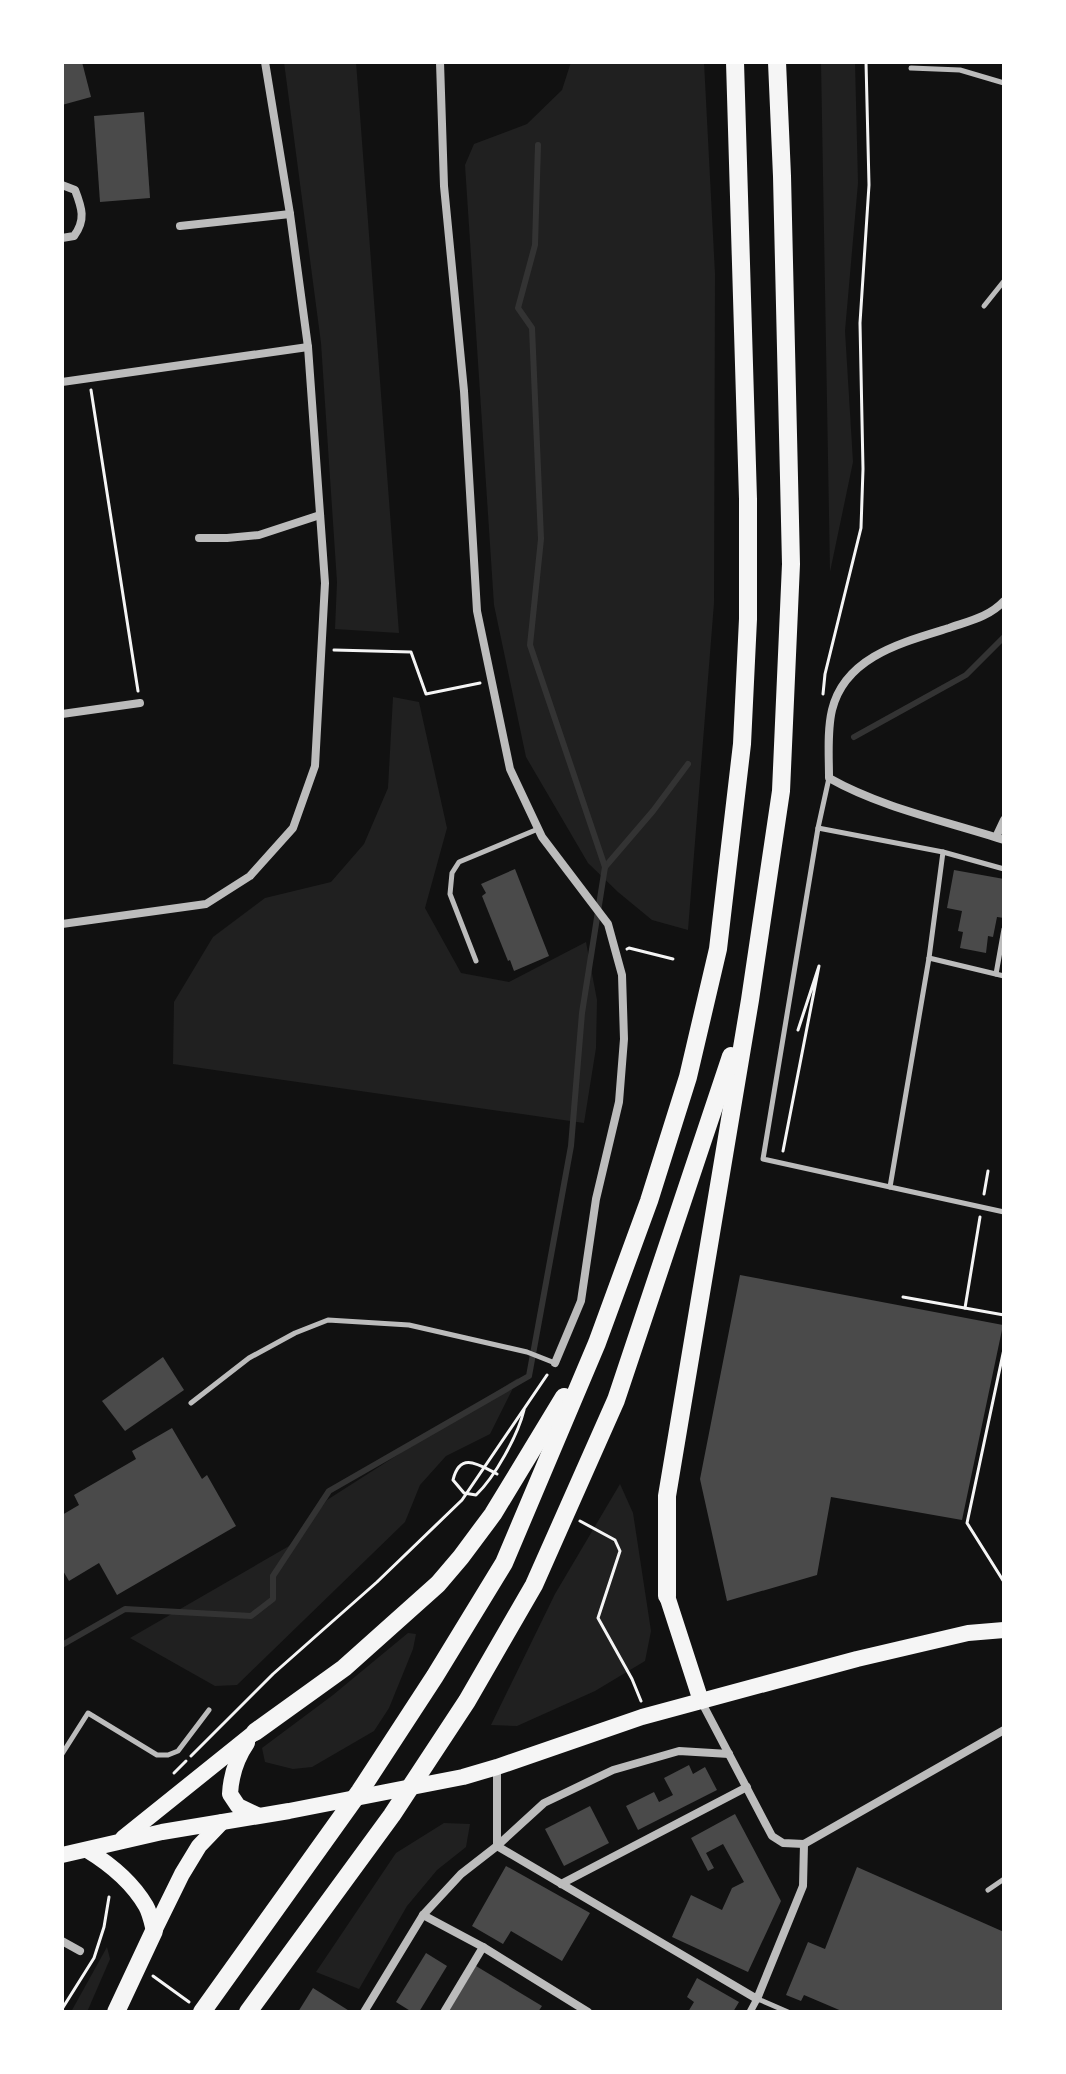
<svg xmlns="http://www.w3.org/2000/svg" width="1066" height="2074" font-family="'Zilla Slab',serif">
  <rect width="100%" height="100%" fill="#111"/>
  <g fill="#202020">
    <path d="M284,62H356L399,633L335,629L337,582L321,343Z"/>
    <path d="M571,62H704L715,274L714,603L688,930L652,920L618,892L588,863L526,757L494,605L465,165L474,144L527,124L562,90Z"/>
    <path d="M821,62H855L858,183L845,331L853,462L830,572Z"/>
    <path d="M393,697L419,702L447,828L425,908L461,973L509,982L586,942L597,1000L596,1048L584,1123L173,1064L174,1002L213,937L265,898L331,882L364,844L388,788Z"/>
    <path d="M518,1378L490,1434L446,1456L420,1485L405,1522L237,1685L215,1686L130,1638L296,1542L327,1500Z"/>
    <path d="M620,1484L633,1513L651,1631L645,1661L595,1691L517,1726L491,1725L555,1594Z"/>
    <path d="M408,1633L416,1634L413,1649L389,1708L374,1731L312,1767L293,1769L265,1762L262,1748L333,1695Z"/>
    <path d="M444,1823L470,1824L466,1847L437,1870L407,1906L359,1989L316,1972L396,1853Z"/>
    <path d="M107,1947L110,1959L87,2012H71Z"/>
  </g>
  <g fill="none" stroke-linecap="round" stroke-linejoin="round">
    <g stroke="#333" stroke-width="6">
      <path d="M854,737L966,675L1004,637"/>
      <path d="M605,867L653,811L688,764"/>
      <path d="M62,1645L125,1609L251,1616L273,1599V1576L329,1491L529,1376L571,1146L582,1013L605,867L530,645L541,539L532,328L518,308L535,245L538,145"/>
    </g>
  </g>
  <g fill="#4a4a4a">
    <path d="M67,62H82L91,97L62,105V63Z"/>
    <path d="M144,112L150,198L100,202L94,116Z"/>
    <path d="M515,869L549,956L514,971L510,960L508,961L482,896L486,893L481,884Z"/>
    <path d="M954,870L1004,879V918L997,917L993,937L988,936L986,953L960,948L963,932L958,931L962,911L947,908Z"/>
    <path d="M740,1275L1003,1325L962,1520L831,1497L817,1575L727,1601L700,1479Z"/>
    <path d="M163,1357L184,1390L125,1431L102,1401Z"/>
    <path d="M172,1428L202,1479L207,1475L236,1526L117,1595L99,1563L69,1581L62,1569V1515L79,1505L74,1495L136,1459L132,1451Z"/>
    <path d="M689,1765L693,1774L705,1767L717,1790L638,1830L626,1806L654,1792L659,1802L673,1795L664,1778Z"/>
    <path d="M590,1806L609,1843L564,1866L545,1829Z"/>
    <path d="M735,1814L781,1901L748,1972L672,1937L691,1895L722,1910L732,1888L744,1882L723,1844L706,1853L714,1868L708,1871L691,1838Z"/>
    <path d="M506,1866L590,1913L562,1961L511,1931L503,1944L472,1926Z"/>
    <path d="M857,1867L1004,1932V2012H844L804,1995L801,2001L786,1995L808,1942L825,1949Z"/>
    <path d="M426,1953L447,1966L419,2012H412L396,2002Z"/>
    <path d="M476,1966L542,2006L538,2012H448Z"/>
    <path d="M697,1978L739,2002L733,2012H688L694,2002L687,1997Z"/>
    <path d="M313,1988L351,2012H298Z"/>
  </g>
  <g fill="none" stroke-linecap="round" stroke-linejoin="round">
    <g stroke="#f5f5f5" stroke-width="3">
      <path d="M91,390L138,691"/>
      <path d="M334,650L411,652L426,694L480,683"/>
      <path d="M823,694L825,674L861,528L863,469L860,323L869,185L866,62"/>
      <path d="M627,949L629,948L673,959"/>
      <path d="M783,1151L819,966L798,1030"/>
      <path d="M984,1194L988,1171"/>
      <path d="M903,1297L1004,1315"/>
      <path d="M965,1308L980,1217"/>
      <path d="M1004,1349L967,1523L1004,1582"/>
      <path d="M497,1474C479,1465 460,1451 453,1480L464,1493L476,1495C495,1477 518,1435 524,1410"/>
      <path d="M580,1521L615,1540L620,1551L598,1618L632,1679L641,1701"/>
      <path d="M191,1756L273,1674L377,1582L462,1500L547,1375"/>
      <path d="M174,1773L186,1761"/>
      <path d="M153,1976L189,2002"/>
      <path d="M62,2009L94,1958L104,1927L109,1897"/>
    </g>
    <g stroke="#bcbcbc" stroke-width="5">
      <path d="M911,68L960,70L1004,83"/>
      <path d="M984,306L1004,281"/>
      <path d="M818,828L829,778"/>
      <path d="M943,852L929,958L890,1187L1004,1212"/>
      <path d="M929,958L1004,976"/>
      <path d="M476,961L450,894L452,873L459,862L538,829"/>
      <path d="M996,974L1004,929"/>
      <path d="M890,1187L763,1159L818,828L943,852L1004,869"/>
      <path d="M191,1403L249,1358L295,1333L328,1320L409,1325L527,1352L555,1363"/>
      <path d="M62,1754L88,1713L157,1755H168L178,1751L209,1710"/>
      <path d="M988,1890L1004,1879"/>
      <path d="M758,1999L788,2012"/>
    </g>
    <path stroke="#bcbcbc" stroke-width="7" d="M750,2012L757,1999"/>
    <g stroke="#bcbcbc" stroke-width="8">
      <path d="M440,62L444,186L464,391L477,611L510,769L542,837L608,924L622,975L624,1039L619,1102L596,1199L581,1301L555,1363"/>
      <path d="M62,185L75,190C82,208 86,220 74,236L62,238"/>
      <path d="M180,226L290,214"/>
      <path d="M62,382L308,347"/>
      <path d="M199,538H227L259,535L320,515"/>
      <path d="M1004,601C989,617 969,621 949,628C904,642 845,656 832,710C827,731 829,756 829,778C882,808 946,821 1004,840"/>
      <path d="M62,714L140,703"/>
      <path d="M996,837L1004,820"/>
      <path d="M62,924L206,904L250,876L293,828L315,766L325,583L308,347L290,214L265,62"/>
      <path d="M701,1701L772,1836L783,1843L804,1844"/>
      <path d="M804,1844L1004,1730"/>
      <path d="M497,1846L757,1999L803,1886L804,1844"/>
      <path d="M497,1846V1767"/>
      <path d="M561,1884L747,1787"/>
      <path d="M423,1915L483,1947L588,2012"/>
      <path d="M62,1941L80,1951"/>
      <path d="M364,2012L423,1915L461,1874L497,1846L544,1803L613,1770L679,1751L729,1754"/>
      <path d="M444,2012L483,1947"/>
    </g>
    <g stroke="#f5f5f5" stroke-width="16">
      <path d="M667,1596L701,1701"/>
      <path d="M247,1743C236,1759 231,1775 230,1794L238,1806L257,1815"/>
      <path d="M123,1838L255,1732"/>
      <path d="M87,1850C110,1864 132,1882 146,1906C150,1913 152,1923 154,1931"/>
      <path d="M62,1855L162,1832L289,1811L463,1777L497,1767L642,1717L857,1659L968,1633L1004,1630"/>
      <path d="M154,1931L182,1874L199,1846L222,1822"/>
    </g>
    <g stroke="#f5f5f5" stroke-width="18">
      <path d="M667,1596V1496L750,1000L781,791L791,564L782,176L777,62"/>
      <path d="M255,1732L344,1668L438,1584L461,1557L493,1514L564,1397"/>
      <path d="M116,2012L154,1931"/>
      <path d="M202,2012L360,1791L435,1676L504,1563L597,1343L649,1201L688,1077L718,949L742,744L748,619V499L735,62"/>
      <path d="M248,2012L392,1815L467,1701L534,1585L616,1400L731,1056"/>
    </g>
  </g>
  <rect width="1066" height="2074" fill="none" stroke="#ffffff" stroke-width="128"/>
</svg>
